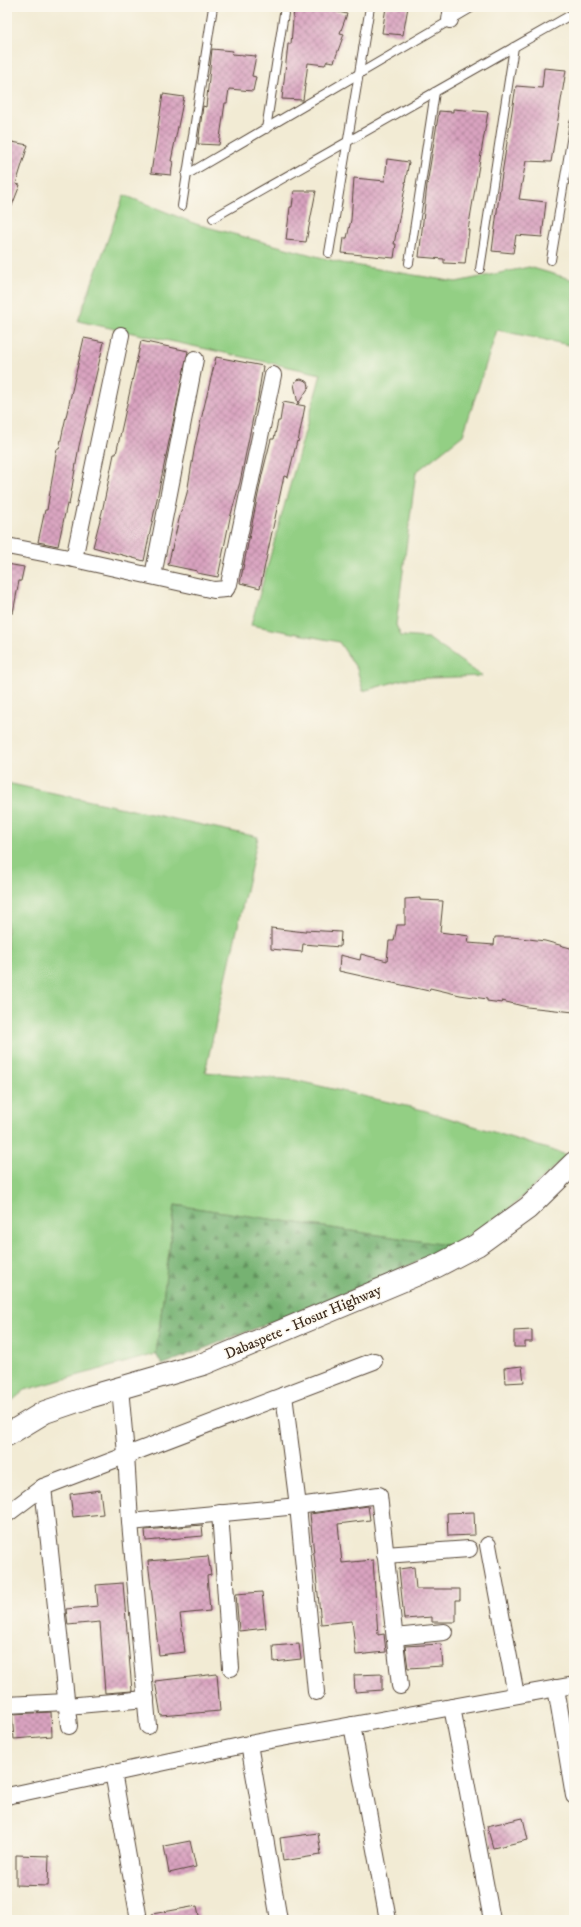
<svg xmlns="http://www.w3.org/2000/svg" width="581" height="1927" font-family="'IM FELL DW Pica',serif">
  <defs>
    <pattern id="forest-firs" width="22" height="20" patternUnits="userSpaceOnUse"><rect width="22" height="20" fill="#76b272"/><path d="M5 1l3.5 6h-7zM16 11l3.5 6h-7z" fill="#62915d"/></pattern>
    <pattern id="building-cross-hatch" width="8" height="8" patternUnits="userSpaceOnUse"><rect width="8" height="8" fill="#d9a3c0"/><path d="M0 0l8 8M0 8l8-8" fill="none" stroke="#b1859b"/></pattern>
  </defs>
  <rect width="100%" height="100%" fill="#fbf7ec"/>
  <filter id="ink" filterUnits="userSpaceOnUse"><feTurbulence type="fractalNoise" baseFrequency=".025" numOctaves="2"/><feDisplacementMap in="SourceGraphic" scale="8" xChannelSelector="R" yChannelSelector="G"/><feConvolveMatrix kernelMatrix="1 2 1 2 8 2 1 2 1" color-interpolation-filters="sRGB"/></filter>
  <filter id="wash" filterUnits="userSpaceOnUse"><feTurbulence type="fractalNoise" baseFrequency=".012" numOctaves="4" result="noise"/><feDisplacementMap in="SourceGraphic" scale="16" xChannelSelector="R" yChannelSelector="G"/><feGaussianBlur stdDeviation="0.9" result="paint"/><feColorMatrix in="noise" values="0 0 0 0 0 0 0 0 0 0 0 0 0 0 0 0 0 1.4 0 .05"/><feComposite in="paint" operator="in"/></filter>
  <g filter="url(#wash)">
    <rect width="100%" height="100%" fill="#f2ebd4"/>
    <g fill="#93cf84" stroke="#677c51">
      <path d="M124,195L196,224L342,263L456,282L529,267L574,280V346L497,330L463,435L416,472L396,625L401,636L428,638L482,676L405,679L363,691L357,669L339,642L251,625L321,374L78,321Z"/>
      <path d="M7,783L258,837L205,1072L294,1080L423,1110L567,1155L508,1210L453,1246L175,1205L156,1354L25,1390L7,1405Z"/>
    </g>
    <path fill="url(#forest-firs)" stroke="#586e48" d="M175,1205L453,1246L348,1292L162,1365L156,1354Z"/>
    <g id="blocks">
      <g fill="url(#building-cross-hatch)">
        <path d="M294,7H335L334,11L347,14L340,33L344,34L334,62L327,61L325,65L308,63L303,100L282,99L288,44H291Z"/>
        <path d="M386,7H408L403,35L382,33Z"/>
        <path d="M212,49L233,51L232,54L256,56L252,76L256,77L253,91L229,89L227,103H225L219,145L198,144L203,106L206,107Z"/>
        <path d="M544,68L566,70L551,162L526,161L519,199L546,202L542,237L516,235L513,253L492,251L501,180L516,86L542,88Z"/>
        <path d="M163,94L184,97L171,161H173L171,175L151,173Z"/>
        <path d="M453,109L488,112L468,230H469L465,264L444,263V259L419,257L427,185L439,111L453,112Z"/>
        <path d="M7,141L28,145L16,184L20,185L8,216Z"/>
        <path d="M387,159L409,162L405,183H406L394,244H396L394,258L342,253L344,238H347L351,220L354,178L385,181Z"/>
        <path d="M294,191H316L306,242L286,240L290,207H292Z"/>
        <path d="M84,338L104,342L79,446L69,505L67,504L58,546L38,542L45,510H47L57,449H59L63,430Z"/>
        <path d="M141,341L188,351L144,561L93,547L102,512L114,454H116Z"/>
        <path d="M216,357L263,366L257,403H256L240,482L230,518L218,577L197,573V571L168,565L182,507H183L187,493L195,445Z"/>
        <path d="M301,379L308,382L309,387L298,404L294,384L297,380Z"/>
        <path d="M283,402L305,406L298,442L297,441L288,477L284,476L260,588L240,583L262,475L271,439H274L278,421H280Z"/>
        <path d="M7,564L24,567L21,581H19L13,613L7,612Z"/>
        <path d="M420,898V900L443,901L440,932L469,936L468,943L494,945L495,937H512L545,941L574,949V1012L527,1007L502,1001V1003L487,1001V999L460,995L430,988L429,991L339,971L340,955L360,960L361,954L387,961L389,941H394L397,925H405V899Z"/>
        <path d="M271,928L305,932V930L341,932L340,947L303,944L302,952L271,949Z"/>
        <path d="M532,1330V1342H525V1347H514V1331Z"/>
        <path d="M522,1366L524,1382L505,1383L504,1368Z"/>
        <path d="M100,1490L103,1514L73,1517L70,1494Z"/>
        <path d="M368,1506L370,1520L338,1524L342,1563L373,1560L378,1635L384,1634L386,1652L356,1655L352,1621L321,1624L310,1514Z"/>
        <path d="M474,1512L475,1535L448,1536L447,1513Z"/>
        <path d="M202,1525L203,1536L146,1541L145,1530Z"/>
        <path d="M208,1556L211,1575L207,1576L210,1611L180,1614L185,1652L159,1655L148,1561Z"/>
        <path d="M414,1567L416,1589H460V1600H456V1622H432V1617L404,1619L399,1569Z"/>
        <path d="M123,1583L132,1691L105,1693L100,1622L68,1625L66,1609L98,1606L96,1585Z"/>
        <path d="M262,1592L266,1628L239,1631L236,1594Z"/>
        <path d="M299,1644L301,1659L274,1662L273,1646Z"/>
        <path d="M441,1644L443,1666L408,1668L405,1646Z"/>
        <path d="M217,1674L220,1711L161,1716L155,1681Z"/>
        <path d="M382,1674V1690L355,1692L354,1675Z"/>
        <path d="M51,1712L52,1736L14,1739L12,1714Z"/>
        <path d="M523,1818L528,1840L493,1848L487,1826Z"/>
        <path d="M318,1833L321,1855L283,1861L280,1838Z"/>
        <path d="M190,1841L196,1867L169,1873L164,1846Z"/>
        <path d="M16,1855L49,1856L48,1886L16,1885Z"/>
        <path d="M197,1906L200,1920H153L152,1914Z"/>
      </g>
    </g>
  </g>
  <g filter="url(#ink)">
    <use href="#blocks" fill-opacity="0" stroke="#564739" stroke-width="1"/>
    <g fill="none" stroke-linecap="round" stroke-linejoin="round">
      <defs>
        <g id="lane">
          <path d="M266,129L285,7"/>
          <path d="M186,175L473,7"/>
          <path d="M182,206L213,7"/>
          <path d="M213,218L574,13"/>
          <path d="M329,253L370,7"/>
          <path d="M551,260L574,123"/>
          <path d="M409,263L435,92"/>
          <path d="M480,269L514,47"/>
        </g>
        <g id="street">
          <path d="M450,20L452,7"/>
          <path d="M7,546L74,559L214,590L226,589L229,584L273,375"/>
          <path d="M74,559L121,335"/>
          <path d="M153,576L195,359"/>
          <path d="M120,1388L126,1454L130,1522L148,1726"/>
          <path d="M284,1395L298,1506L316,1692"/>
          <path d="M43,1487L69,1726"/>
          <path d="M220,1513L231,1668"/>
          <path d="M7,1514L43,1487L374,1361"/>
          <path d="M130,1522L298,1506L379,1495L400,1686"/>
          <path d="M488,1545L516,1695"/>
          <path d="M385,1555L469,1549"/>
          <path d="M395,1637L444,1632"/>
          <path d="M556,1688L574,1796"/>
          <path d="M7,1705L66,1702"/>
          <path d="M67,1706L146,1699"/>
          <path d="M452,1707L492,1920"/>
          <path d="M352,1725L388,1920"/>
          <path d="M249,1744L279,1920"/>
          <path d="M113,1772L139,1920"/>
          <path d="M7,1796L249,1744L574,1685"/>
        </g>
        <path id="highway" d="M7,1435L45,1412L89,1397L203,1364L437,1266L477,1245L528,1208L574,1163"/>
      </defs>
      <use href="#lane" stroke="#564739" stroke-width="10"/>
      <use href="#street" stroke="#564739" stroke-width="18"/>
      <use href="#highway" stroke="#564739" stroke-width="24"/>
      <use href="#lane" stroke="#fff" stroke-width="8"/>
      <use href="#street" stroke="#fff" stroke-width="16"/>
      <use href="#highway" stroke="#fff" stroke-width="22"/>
    </g>
  </g>
  <g text-anchor="middle" dominant-baseline="central" stroke-width="3" stroke-linejoin="round" paint-order="stroke">
    <g font-size="15" fill="#3b2a1e" stroke="#fbf7ec">
      <text transform="translate(303 1322) rotate(-23)">Dabaspete - Hosur Highway</text>
    </g>
  </g>
  <rect width="581" height="1927" fill="none" stroke="#fbf7ec" stroke-width="24"/>
</svg>
